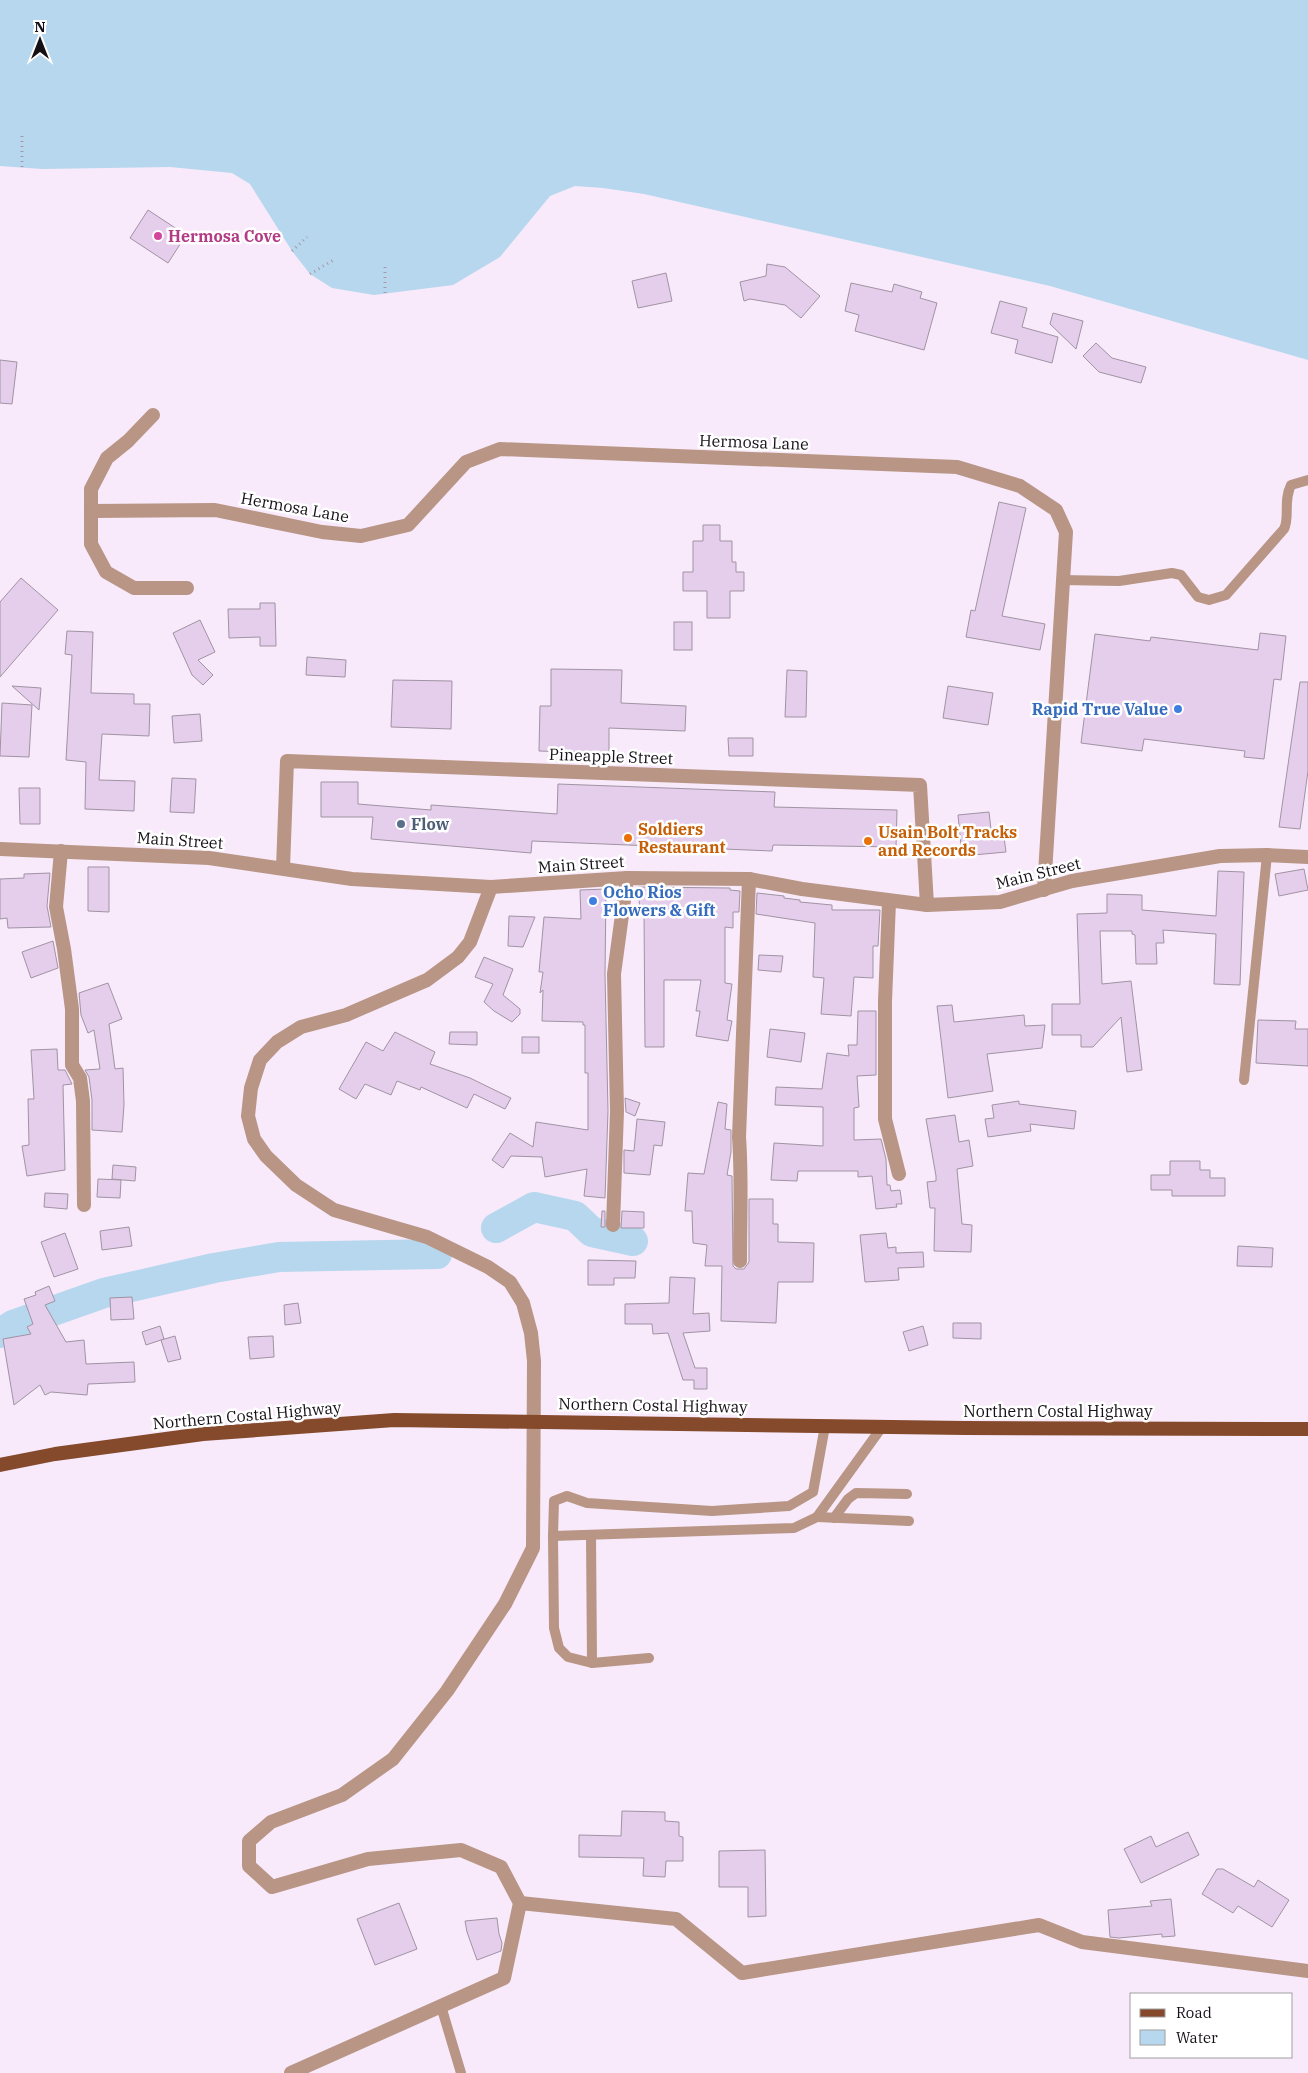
<svg xmlns="http://www.w3.org/2000/svg" width="1308" height="2073" font-family="'IBM Plex Serif',serif">
  <rect width="100%" height="100%" fill="#f8eafb"/>
  <path fill="#b6d7ed" d="M0,0H1308V360L1050,286L644,194L603,188L575,186L550,196L500,257L453,285L374,295L332,288L310,274L292,251L250,184L232,173L170,167L42,169L0,166Z"/>
  <g fill="none" stroke-linecap="round" stroke-linejoin="round">
    <g stroke="#b6d7ed" stroke-width="30">
      <path d="M496,1228L534,1207L575,1216L592,1232L633,1241"/>
      <path d="M0,1333L13,1325L104,1293L214,1268L279,1257L437,1254"/>
    </g>
  </g>
  <g fill="#e5ceeb" stroke="#a093a3">
    <path d="M148,210L186,235L168,263L130,238Z"/>
    <path d="M767,264L785,267L820,296L801,318L785,305L750,299L744,301L740,282L766,276Z"/>
    <path d="M666,273L672,301L638,308L632,281Z"/>
    <path d="M851,283L892,292L894,284L922,292L920,298L937,303L924,350L855,331L859,315L845,311Z"/>
    <path d="M1000,301L1027,308L1022,327L1058,337L1052,363L1015,353L1018,340L991,333Z"/>
    <path d="M1053,313L1083,321L1076,349L1050,324Z"/>
    <path d="M1096,343L1112,358L1146,367L1141,383L1099,372L1083,356Z"/>
    <path d="M0,360L17,362L12,404L0,403Z"/>
    <path d="M999,502L1026,508L1002,616L1045,624L1040,650L966,637L971,610L975,611Z"/>
    <path d="M703,525H720V541H732V562H736V572H744V591H730V618H707V591H683V572H693V541H703Z"/>
    <path d="M21,578L58,610L0,677V602Z"/>
    <path d="M260,603H275L276,646H260V637L229,638L228,609H260Z"/>
    <path d="M200,620L215,652L198,660L213,675L203,685L192,675L173,633Z"/>
    <rect x="674" y="622" width="18" height="28"/>
    <path d="M67,631L93,632L91,693L134,694V704H150L149,736L102,734L99,780L135,781L134,811L85,809L86,762L66,760L72,655L65,654Z"/>
    <path d="M1260,633L1286,636L1281,680L1274,679L1264,759L1244,757L1245,751L1144,739L1142,751L1081,743L1095,634L1150,641L1151,637L1258,650Z"/>
    <path d="M307,657L346,660L345,677L306,675Z"/>
    <path d="M551,669L622,670L621,703L686,706L685,731L609,728V753L539,751L540,706H551Z"/>
    <path d="M787,670L807,671L806,717H785Z"/>
    <path d="M393,680L452,681L451,729L391,727Z"/>
    <path d="M1300,682H1308V771L1300,829L1279,827Z"/>
    <path d="M12,686L41,688L39,710Z"/>
    <path d="M948,686L993,693L988,725L943,718Z"/>
    <path d="M2,703L32,705L29,757L0,756Z"/>
    <path d="M200,714L202,741L174,743L172,716Z"/>
    <path d="M728,738H753V756H729Z"/>
    <path d="M172,778L196,779L194,813L170,812Z"/>
    <path d="M321,782H358V804L431,810V805L557,814L558,784L775,792L774,807L897,810L896,847L773,845L772,851L532,841L531,853L371,839L373,817H321Z"/>
    <path d="M19,788H40V824H20Z"/>
    <path d="M989,812L992,838L1004,837L1006,852L962,856L958,815Z"/>
    <path d="M88,867H109V912L88,911Z"/>
    <path d="M1304,869L1308,890L1279,896L1275,874Z"/>
    <path d="M1218,871L1244,872L1240,985L1214,984L1216,934L1163,930L1164,943H1156L1157,964H1136L1135,935L1132,934V931H1100L1102,984L1131,981L1142,1070L1127,1072L1121,1017L1093,1047H1081V1035H1052V1004H1080L1077,914L1107,913V894L1142,895V910L1216,916Z"/>
    <path d="M50,873L47,906L51,927L8,928L7,918L0,919V879L24,878V874Z"/>
    <path d="M638,887L730,888V890L740,891L739,912H733V928L725,927V983L732,984L727,1020L732,1021L728,1041L696,1036L700,1011H696L701,980H664V1047H645L644,911H640Z"/>
    <path d="M606,889L605,974L608,1111L605,1198L584,1196L587,1169L545,1177L542,1157L511,1156L503,1168L492,1160L510,1133L533,1147L536,1122L588,1130V1073H585V1025H583V1022L542,1021L543,990L540,993L543,972H539L544,917L581,919L580,890Z"/>
    <path d="M757,893L784,896V898L800,900V902L832,905V910H880L878,946H873V978L854,977L851,1016L821,1014L824,978L813,977L815,923L756,914Z"/>
    <path d="M509,916L535,917L523,947L508,946Z"/>
    <path d="M53,941L58,968L31,978L22,952Z"/>
    <path d="M759,955L783,956L781,972L758,970Z"/>
    <path d="M484,957L513,969L503,995L520,1009V1014L512,1022L494,1011L484,1002L493,984L475,977Z"/>
    <path d="M108,983L122,1019L109,1024L115,1069L123,1068L124,1105L122,1132L92,1130V1100L89,1077L85,1070L100,1069L94,1030L88,1033L81,1015L79,993Z"/>
    <path d="M952,1005L954,1022L1024,1015L1025,1026L1045,1025L1042,1048L987,1054L993,1091L948,1098L937,1006Z"/>
    <path d="M858,1011H876V1075L857,1076L859,1107L854,1108V1140L881,1139L886,1159L887,1185H890L891,1191L900,1190L902,1204H896L897,1207L876,1209L872,1176L858,1177V1171H798L797,1181L771,1180L774,1143L823,1146V1107L775,1105L776,1087L822,1089L827,1053L849,1056L848,1045H857Z"/>
    <path d="M1258,1020L1296,1021L1295,1029H1308V1066L1256,1063Z"/>
    <path d="M770,1029L805,1033L801,1062L767,1057Z"/>
    <path d="M395,1032L435,1052L430,1064L470,1078L511,1098L505,1109L474,1094L467,1108L421,1087L420,1090L397,1081L391,1095L365,1084L356,1099L339,1089L366,1042L383,1051Z"/>
    <path d="M450,1032H477V1045L449,1044Z"/>
    <rect x="522" y="1037" width="17" height="16"/>
    <path d="M57,1049L58,1070H65L72,1084L63,1085L65,1170L27,1176L22,1146L29,1145L28,1099H34L31,1050Z"/>
    <path d="M625,1098L640,1103L635,1116L626,1112Z"/>
    <path d="M1019,1101V1104L1076,1111L1074,1129L1030,1124L1031,1131L988,1137L985,1119L994,1118L992,1105Z"/>
    <path d="M718,1102L727,1104L725,1129L731,1130V1152L727,1175L732,1176L733,1266L736,1269H744L749,1262V1199H773V1224H778V1242L814,1243L813,1282H778L776,1323L721,1321L722,1266H705L707,1245L693,1243L692,1211H685L688,1173L704,1174Z"/>
    <path d="M955,1115L959,1142L969,1140L973,1166L957,1169L962,1224L972,1225L971,1252L934,1251L935,1208H930L927,1182L936,1181V1176L926,1119Z"/>
    <path d="M637,1119L665,1122L662,1146L654,1145L650,1175L624,1173V1150L634,1151Z"/>
    <path d="M1170,1161H1200V1170H1210V1178H1225V1196H1172V1190H1151V1175H1170Z"/>
    <path d="M113,1165L136,1167L135,1181L112,1179Z"/>
    <path d="M98,1179L121,1180L120,1198L97,1197Z"/>
    <path d="M45,1193L68,1194L67,1209L44,1207Z"/>
    <path d="M602,1211H605V1227H601Z"/>
    <path d="M622,1211L644,1212V1228H621Z"/>
    <path d="M129,1227L132,1246L102,1250L100,1231Z"/>
    <path d="M65,1233L78,1269L54,1277L41,1242Z"/>
    <path d="M886,1233L888,1248L896,1247V1253L923,1252L924,1267L898,1268L899,1280L865,1282L860,1235Z"/>
    <path d="M1238,1246L1273,1248L1272,1267L1237,1266Z"/>
    <path d="M588,1260L636,1261L635,1278H614V1285H588Z"/>
    <path d="M670,1277L695,1278L693,1314L709,1313L710,1331L683,1333L695,1368H707V1389H694V1380H683L668,1333L653,1334L652,1324H625V1304L669,1303Z"/>
    <path d="M49,1286L55,1301L45,1305L66,1342L84,1340L86,1364L134,1362L135,1382L88,1384L87,1395L51,1392L45,1395L40,1385L14,1405L3,1339L31,1334L27,1327L33,1324L24,1299L36,1295L35,1292Z"/>
    <path d="M132,1297L134,1319L111,1320L110,1298Z"/>
    <path d="M298,1303L301,1323L285,1325L284,1305Z"/>
    <path d="M953,1323H981V1339L953,1338Z"/>
    <path d="M160,1326L164,1339L146,1345L142,1332Z"/>
    <path d="M923,1326L928,1345L909,1351L903,1332Z"/>
    <path d="M175,1336L181,1359L168,1362L161,1340Z"/>
    <path d="M273,1336L274,1357L250,1359L248,1337Z"/>
    <path d="M622,1811L665,1812V1821L679,1822V1836L683,1837V1861H666L665,1877L643,1876L644,1858L579,1857V1835L621,1836Z"/>
    <path d="M1188,1832L1199,1855L1141,1883L1124,1849L1151,1836L1156,1847Z"/>
    <path d="M765,1850L766,1916L748,1917V1887H719V1851Z"/>
    <path d="M1217,1869H1223L1254,1887L1258,1880L1289,1900L1272,1927L1238,1906L1233,1913L1202,1894Z"/>
    <path d="M1171,1899L1175,1936L1162,1937V1934L1119,1938L1110,1937L1108,1910L1152,1906L1150,1901Z"/>
    <path d="M399,1903L417,1949L375,1965L357,1919Z"/>
    <path d="M497,1918L499,1934L502,1943L501,1951L477,1960L467,1932L465,1921Z"/>
  </g>
  <g fill="none" stroke-linecap="round" stroke-linejoin="round">
    <g stroke="#a499a6" stroke-width="3" stroke-dasharray="1 4" stroke-linecap="butt">
      <path d="M22,136V168"/>
      <path d="M292,251L307,237"/>
      <path d="M385,267V295"/>
      <path d="M310,274L335,259"/>
    </g>
    <g stroke="#b89585" stroke-width="10">
      <path d="M1062,580L1119,581L1172,573L1181,575L1198,597L1209,600L1226,595L1284,529C1290,518 1283,501 1291,485L1308,480"/>
      <path d="M1244,1080L1267,855"/>
      <path d="M825,1426L813,1492L789,1506L712,1511L587,1503L567,1496L554,1501L553,1536L794,1528L817,1517L882,1427"/>
      <path d="M817,1517L909,1521"/>
      <path d="M834,1518L848,1499L856,1493L907,1494"/>
      <path d="M591,1535L592,1663"/>
      <path d="M553,1536L554,1628L559,1648L568,1657L592,1663L649,1658"/>
      <path d="M441,2006L461,2073"/>
    </g>
    <g stroke="#b89585" stroke-width="14">
      <path d="M153,415L128,441L107,458L91,489V544L106,572L134,588H187"/>
      <path d="M92,511L215,510L322,532L361,536L408,525L466,462L500,449L957,467L1020,486L1056,510L1066,532L1044,890"/>
      <path d="M61,851L56,907L64,949L72,1009V1065L80,1078L83,1101L84,1205"/>
      <path d="M283,868L287,761L920,785L927,905"/>
      <path d="M889,902L885,1001V1119L899,1174"/>
      <path d="M613,1225L617,1111L614,974L627,878"/>
      <path d="M740,1261C740,1219 742,1178 739,1137L749,879"/>
      <path d="M520,1903L676,1919L742,1973L1039,1925L1082,1942L1308,1971"/>
      <path d="M291,2073L504,1978L520,1903L501,1867L461,1850L368,1859L272,1887L249,1866V1841L271,1822L342,1795L393,1759L447,1691L505,1604L533,1548L534,1361L531,1333L523,1303L510,1282L488,1267L427,1237L334,1210L296,1185L266,1156L254,1139L248,1116L251,1088L260,1060L277,1042L301,1027L346,1015L427,980L458,957L470,942L491,887"/>
    </g>
    <path stroke="#b89585" stroke-width="14" d="M0,849L209,858L352,879L491,887L627,878L749,879L802,889L927,905L1000,902L1072,881L1220,856L1267,855L1308,857"/>
    <path stroke="#844a2b" stroke-width="14" d="M0,1465L55,1454L203,1434L394,1420L965,1428L1308,1429"/>
  </g>
  <circle fill="#d1479c" stroke="#fff" stroke-width="2" cx="158" cy="236" r="5"/>
  <g fill="#3f7fe0" stroke="#fff" stroke-width="2">
    <circle cx="1178" cy="709" r="5"/>
    <circle cx="593" cy="901" r="5"/>
  </g>
  <circle fill="#5c6f8a" stroke="#fff" stroke-width="2" cx="401" cy="824" r="5"/>
  <g fill="#e8710a" stroke="#fff" stroke-width="2">
    <circle cx="628" cy="838" r="5"/>
    <circle cx="868" cy="841" r="5"/>
  </g>
  <g text-anchor="middle" dominant-baseline="central" stroke-width="5" stroke-linejoin="round" paint-order="stroke">
    <g font-size="16" font-weight="bold" fill="#b23c85" stroke="#fff" text-anchor="start">
      <text x="168" y="236">Hermosa Cove</text>
    </g>
    <g font-size="16" fill="#151016" stroke="#fff">
      <text transform="translate(754 442) rotate(2)">Hermosa Lane</text>
      <text transform="translate(295 507) rotate(10)">Hermosa Lane</text>
      <text transform="translate(611 756) rotate(2)">Pineapple Street</text>
      <text transform="translate(180 840) rotate(4)">Main Street</text>
      <text transform="translate(581 864) rotate(-4)">Main Street</text>
      <text transform="translate(1038 873) rotate(-14)">Main Street</text>
      <text transform="translate(653 1405) rotate(1)">Northern Costal Highway</text>
      <text x="1058" y="1411">Northern Costal Highway</text>
      <text transform="translate(247 1415) rotate(-5)">Northern Costal Highway</text>
    </g>
    <g font-size="16" font-weight="bold" fill="#366cbe" stroke="#fff" text-anchor="end">
      <text x="1168" y="709">Rapid True Value</text>
      <text x="603" y="892" text-anchor="start">Ocho Rios<tspan x="603" dy="18">Flowers &amp; Gift</tspan></text>
    </g>
    <g font-size="16" font-weight="bold" fill="#4e5e75" stroke="#fff" text-anchor="start">
      <text x="411" y="824">Flow</text>
    </g>
    <g font-size="16" font-weight="bold" fill="#c56008" stroke="#fff" text-anchor="start">
      <text x="638" y="829">Soldiers<tspan x="638" dy="18">Restaurant</tspan></text>
      <text x="878" y="832">Usain Bolt Tracks<tspan x="878" dy="18">and Records</tspan></text>
    </g>
  </g>
  <rect x="1130" y="1993" width="162" height="65" fill="#ffffff" stroke="#a19fa2"/>
  <rect x="1140" y="2009" width="25" height="8" fill="#844a2b" stroke="#a19fa2"/>
  <text x="1176" y="2018" font-size="15" fill="#151016">Road</text>
  <rect x="1140" y="2030" width="25" height="15" fill="#b6d7ed" stroke="#a19fa2"/>
  <text x="1176" y="2043" font-size="15" fill="#151016">Water</text>
  <g transform="translate(40 40)" stroke="#ffffff" stroke-width="4" paint-order="stroke">
  <path d="M0-4L9 19L0 12L-9 19Z" fill="#151016"/>
  <text y="-8" font-size="14" font-weight="bold" text-anchor="middle" fill="#151016">N</text>
  </g>
</svg>
